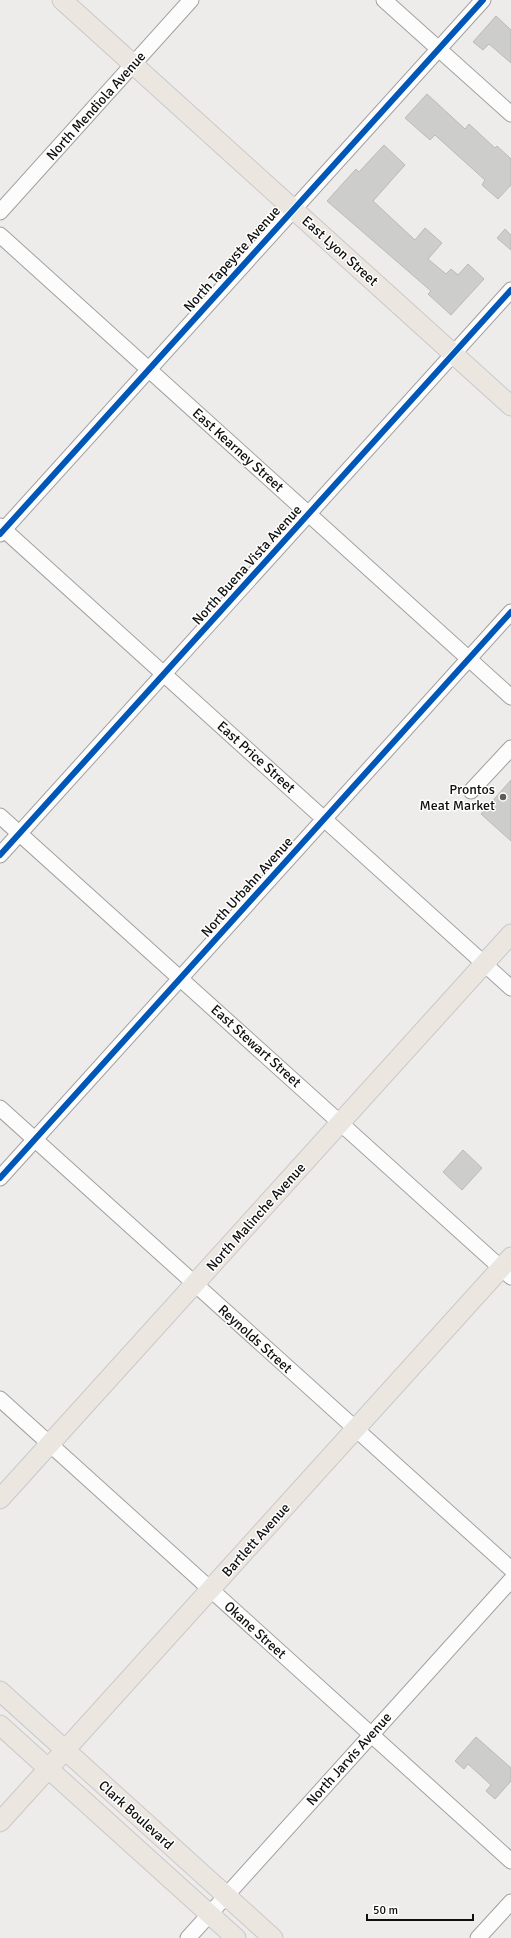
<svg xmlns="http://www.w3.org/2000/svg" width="511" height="1938" font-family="Signika,sans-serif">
  <rect width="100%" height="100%" fill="#edeceb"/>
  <g fill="#cdcdcc" stroke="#babab9">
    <path d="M496,16L511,30V63L489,44L483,50L473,42Z"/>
    <path d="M427,94L465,129L469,124L495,148L497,146L511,159V185L498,199L482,185L485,180L435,135L430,140L405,118Z"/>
    <path d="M384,145L405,165L373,201L415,240L425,228L442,243L428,259L446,274L451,269L458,275L468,264L484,279L451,315L428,294L431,291L327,201L356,169L359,172Z"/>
    <path d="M505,229L511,235V250L497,238Z"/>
    <path d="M511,780V841L481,814Z"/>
    <path d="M463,1150L482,1168L462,1190L443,1172Z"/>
    <path d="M476,1737L511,1768V1781L495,1799L486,1791L491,1785L468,1764L464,1769L455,1761Z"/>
  </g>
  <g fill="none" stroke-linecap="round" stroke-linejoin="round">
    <defs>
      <g id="minor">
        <path d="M384,0L511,114"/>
        <path d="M0,212L191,0"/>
        <path d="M0,235L511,697"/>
        <path d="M0,526L511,988"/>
        <path d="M0,534L483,0"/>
        <path d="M471,791L511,748"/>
        <path d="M0,816L511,1277"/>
        <path d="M0,855L511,290"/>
        <path d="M0,1108L511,1569"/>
        <path d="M0,1178L511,612"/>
        <path d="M0,1399L511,1861"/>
        <path d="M188,1938L511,1580"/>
        <path d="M478,1938L511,1902"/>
      </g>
      <g id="major">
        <path d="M62,0L511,406"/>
        <path d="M0,1499L511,934"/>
        <path d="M0,1691L273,1938"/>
        <path d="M0,1725L236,1938"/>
        <path d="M0,1822L511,1257"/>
      </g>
    </defs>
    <use href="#minor" stroke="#a2a1a0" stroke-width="17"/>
    <use href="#major" stroke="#c9c8c8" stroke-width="21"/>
    <use href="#minor" stroke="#fcfcfc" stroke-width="15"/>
    <use href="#major" stroke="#ece6e1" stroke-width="19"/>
    <defs>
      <g id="cycleway">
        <path d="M0,534L483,0"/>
        <path d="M0,855L511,290"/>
        <path d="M0,1178L511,612"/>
      </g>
    </defs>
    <use href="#cycleway" stroke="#fff" stroke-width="8"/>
    <use href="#cycleway" stroke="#0057b8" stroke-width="6"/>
  </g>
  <circle fill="#5d5c5b" stroke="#fff" stroke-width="1.5" cx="503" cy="797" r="4"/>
  <g text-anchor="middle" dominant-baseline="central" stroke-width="3" stroke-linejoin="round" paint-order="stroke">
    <g font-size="14" fill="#0f0f0e" stroke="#fff">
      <text transform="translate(96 106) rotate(-48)">North Mendiola Avenue</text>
      <text transform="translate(340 251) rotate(42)">East Lyon Street</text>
      <text transform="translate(232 259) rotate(-48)">North Tapeyste Avenue</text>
      <text transform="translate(238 450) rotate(42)">East Kearney Street</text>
      <text transform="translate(247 565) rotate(-48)">North Buena Vista Avenue</text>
      <text transform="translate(256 757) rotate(42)">East Price Street</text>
      <text transform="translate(247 887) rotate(-48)">North Urbahn Avenue</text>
      <text transform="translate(256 1046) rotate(42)">East Stewart Street</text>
      <text transform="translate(256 1217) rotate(-48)">North Malinche Avenue</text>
      <text transform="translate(255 1339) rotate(42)">Reynolds Street</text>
      <text transform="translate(256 1540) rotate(-48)">Bartlett Avenue</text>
      <text transform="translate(255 1630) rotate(42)">Okane Street</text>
      <text transform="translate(349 1759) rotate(-48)">North Jarvis Avenue</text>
      <text transform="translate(136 1815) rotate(42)">Clark Boulevard</text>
    </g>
    <g font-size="14" fill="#0f0f0e" stroke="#fff" text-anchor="end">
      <text x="495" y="789">Prontos<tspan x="495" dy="16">Meat Market</tspan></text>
    </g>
  </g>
  <path d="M367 1914v6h106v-6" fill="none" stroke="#0f0f0e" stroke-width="2"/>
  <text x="373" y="1914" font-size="12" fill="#0f0f0e" stroke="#ffffff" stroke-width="3" paint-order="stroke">50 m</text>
</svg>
